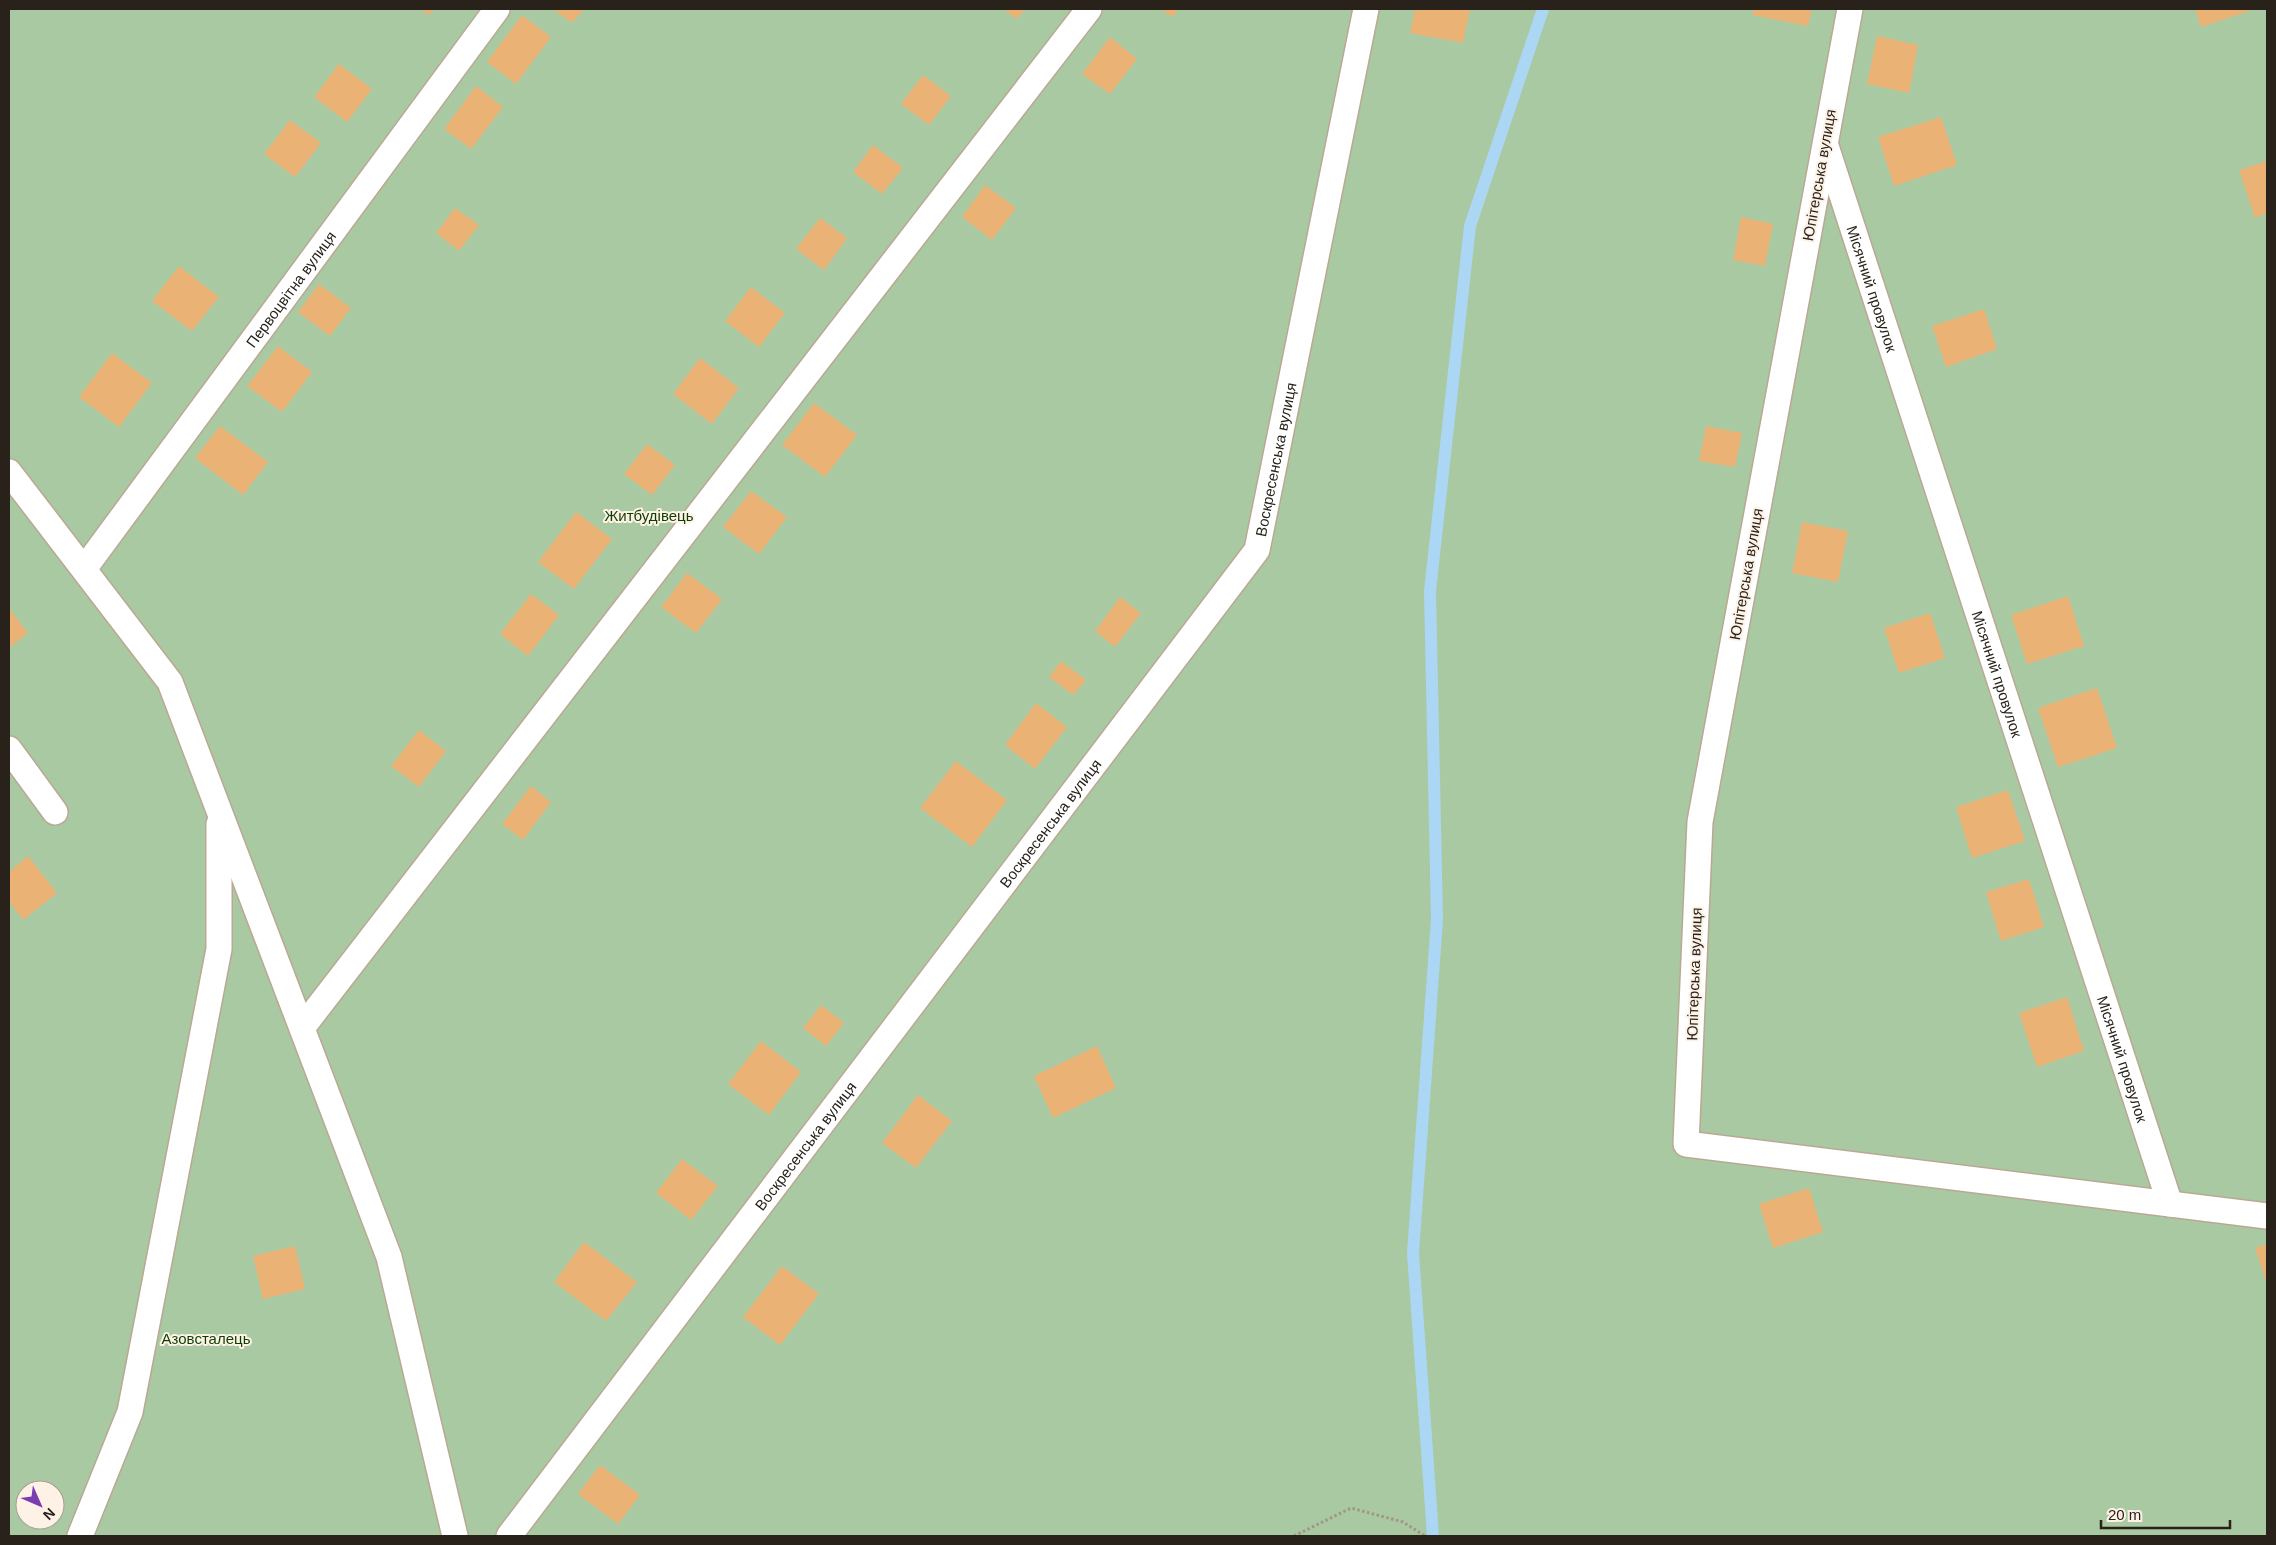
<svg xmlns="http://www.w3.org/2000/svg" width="2276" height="1545" font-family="Arial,sans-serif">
  <rect width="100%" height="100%" fill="#f7e4d0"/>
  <path fill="#a9c9a2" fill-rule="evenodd" d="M9,9H2267V1536H9ZM25,1490H55V1520H25Z"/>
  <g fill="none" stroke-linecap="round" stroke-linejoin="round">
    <path stroke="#abd7f4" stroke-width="12" d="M1433,1536L1413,1253L1437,919L1430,591L1470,226L1543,9"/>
  </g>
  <g fill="#eab375">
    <path d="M420,9H434L429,15Z"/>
    <path d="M553,9H584L572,23Z"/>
    <path d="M1003,9H1025L1017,19Z"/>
    <path d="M1161,9H1179L1172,17Z"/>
    <path d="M1415,9H1470L1463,43L1410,33Z"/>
    <path d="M1754,9H1812L1808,26L1752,15Z"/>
    <path d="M2195,9H2255L2201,27Z"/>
    <path d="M522,15L551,37L516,84L487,62Z"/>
    <path d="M1877,36L1918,45L1909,93L1867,84Z"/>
    <path d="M1110,37L1137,59L1110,94L1082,74Z"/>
    <path d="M339,64L372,89L347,122L314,97Z"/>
    <path d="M923,75L951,96L929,125L901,104Z"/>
    <path d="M476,86L503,107L471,149L444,129Z"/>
    <path d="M1941,117L1957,165L1894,186L1878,137Z"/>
    <path d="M290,120L321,143L295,177L264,154Z"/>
    <path d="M873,145L903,168L882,194L853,172Z"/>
    <path d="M2267,161V213L2255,218L2239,170Z"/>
    <path d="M985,185L1016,208L992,240L962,217Z"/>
    <path d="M455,208L479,225L459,251L436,233Z"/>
    <path d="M1741,217L1773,224L1765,266L1733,260Z"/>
    <path d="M820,218L847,238L824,270L796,249Z"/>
    <path d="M179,266L219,297L192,331L152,301Z"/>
    <path d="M319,284L351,308L330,336L298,312Z"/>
    <path d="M751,287L785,313L759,347L725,321Z"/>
    <path d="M1984,309L1997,349L1946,367L1932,326Z"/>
    <path d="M278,346L312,372L282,412L247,386Z"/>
    <path d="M112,353L152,383L119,427L79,397Z"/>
    <path d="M700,358L739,388L712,424L673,394Z"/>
    <path d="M814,403L857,435L825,477L782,445Z"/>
    <path d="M220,426L268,462L243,495L195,458Z"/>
    <path d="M1706,426L1742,433L1735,467L1699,461Z"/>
    <path d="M647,444L675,465L652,495L624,474Z"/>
    <path d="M751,491L787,517L759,554L723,527Z"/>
    <path d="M576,512L612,539L574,589L538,562Z"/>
    <path d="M1802,522L1848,531L1838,582L1792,573Z"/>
    <path d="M687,573L722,599L696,633L661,607Z"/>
    <path d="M531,594L559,615L528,656L500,634Z"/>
    <path d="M2068,596L2084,646L2027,664L2011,615Z"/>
    <path d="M1120,597L1141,613L1115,647L1095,631Z"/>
    <path d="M9,608L28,633L9,648Z"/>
    <path d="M1930,613L1945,658L1899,673L1884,628Z"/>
    <path d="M1061,661L1086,680L1073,695L1049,677Z"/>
    <path d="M2097,688L2117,748L2058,767L2038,708Z"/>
    <path d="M1036,703L1067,727L1035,769L1005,745Z"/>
    <path d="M419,730L446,751L419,787L391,766Z"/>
    <path d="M956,761L1007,800L972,847L920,808Z"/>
    <path d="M531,786L551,802L523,840L502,824Z"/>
    <path d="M2008,790L2025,841L1972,858L1956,807Z"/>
    <path d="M28,856L57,893L23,920L9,901V872Z"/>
    <path d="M2029,879L2044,927L2001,941L1986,892Z"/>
    <path d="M2067,997L2084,1051L2037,1067L2019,1013Z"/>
    <path d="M821,1005L844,1023L826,1046L803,1028Z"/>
    <path d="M761,1041L801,1072L769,1115L728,1084Z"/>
    <path d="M1097,1046L1116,1088L1053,1118L1034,1076Z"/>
    <path d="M918,1095L952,1121L916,1168L882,1143Z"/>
    <path d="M682,1159L718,1186L691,1220L656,1193Z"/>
    <path d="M1809,1188L1823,1232L1773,1248L1759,1204Z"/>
    <path d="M584,1242L637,1282L606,1321L554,1282Z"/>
    <path d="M2267,1244V1284L2255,1248Z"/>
    <path d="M295,1246L305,1289L263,1299L253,1256Z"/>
    <path d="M782,1266L819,1294L780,1345L743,1317Z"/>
    <path d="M600,1465L640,1495L618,1524L578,1494Z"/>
  </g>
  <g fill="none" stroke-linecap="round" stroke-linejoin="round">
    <defs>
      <g id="lane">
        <path d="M1850,9L1700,822L1686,1144L2267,1216"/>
        <path id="s1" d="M1826,146L2170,1204"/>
        <path d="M9,472L170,682L389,1257L455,1536"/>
        <path id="s2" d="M84,569L497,9"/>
        <path d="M9,749L55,812"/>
        <path d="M302,1028L1089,9"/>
        <path d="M80,1536L130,1412L219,949V824"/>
        <path id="s3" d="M509,1536L1257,550L1366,9"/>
      </g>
    </defs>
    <use href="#lane" stroke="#baa895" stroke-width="28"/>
    <path stroke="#a39586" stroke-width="3" stroke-dasharray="2.5 2.5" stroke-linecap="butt" d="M1294,1536L1351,1508L1403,1522L1425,1536"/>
    <use href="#lane" stroke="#fff" stroke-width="25"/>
  </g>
  <g text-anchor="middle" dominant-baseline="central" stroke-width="4" stroke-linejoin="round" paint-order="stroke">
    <g font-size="15" fill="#29221a" stroke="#fef2e7">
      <text transform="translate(1819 175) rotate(-80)">Юпітерська вулиця</text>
      <text stroke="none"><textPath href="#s1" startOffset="150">Місячний провулок</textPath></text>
      <text stroke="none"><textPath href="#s2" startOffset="348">Первоцвітна вулиця</textPath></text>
      <text stroke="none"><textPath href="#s3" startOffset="1330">Воскресенська вулиця</textPath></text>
      <text transform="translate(1746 574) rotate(-80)">Юпітерська вулиця</text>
      <text stroke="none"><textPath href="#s1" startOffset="555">Місячний провулок</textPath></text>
      <text stroke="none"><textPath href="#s3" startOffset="895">Воскресенська вулиця</textPath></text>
      <text transform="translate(1694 974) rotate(-88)">Юпітерська вулиця</text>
      <text stroke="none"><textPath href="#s1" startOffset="960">Місячний провулок</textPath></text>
      <text stroke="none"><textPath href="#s3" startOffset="490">Воскресенська вулиця</textPath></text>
    </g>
    <g font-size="15" fill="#0b3f00" stroke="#fef2e7">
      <text x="649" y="515">Житбудівець</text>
      <text x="206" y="1338">Азовсталець</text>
    </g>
  </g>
  <rect width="2276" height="1545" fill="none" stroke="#29221a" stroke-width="20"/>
  <g transform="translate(40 1505) rotate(135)"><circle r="24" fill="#fef2e7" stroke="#a99f95"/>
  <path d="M0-4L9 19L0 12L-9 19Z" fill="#7b3cb1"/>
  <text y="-8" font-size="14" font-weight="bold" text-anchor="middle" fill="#29221a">N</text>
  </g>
  <path d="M2101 1520v8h129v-8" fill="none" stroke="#29221a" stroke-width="2.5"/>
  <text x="2108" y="1520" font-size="15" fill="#29221a" stroke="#fef2e7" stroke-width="4" paint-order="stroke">20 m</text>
</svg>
